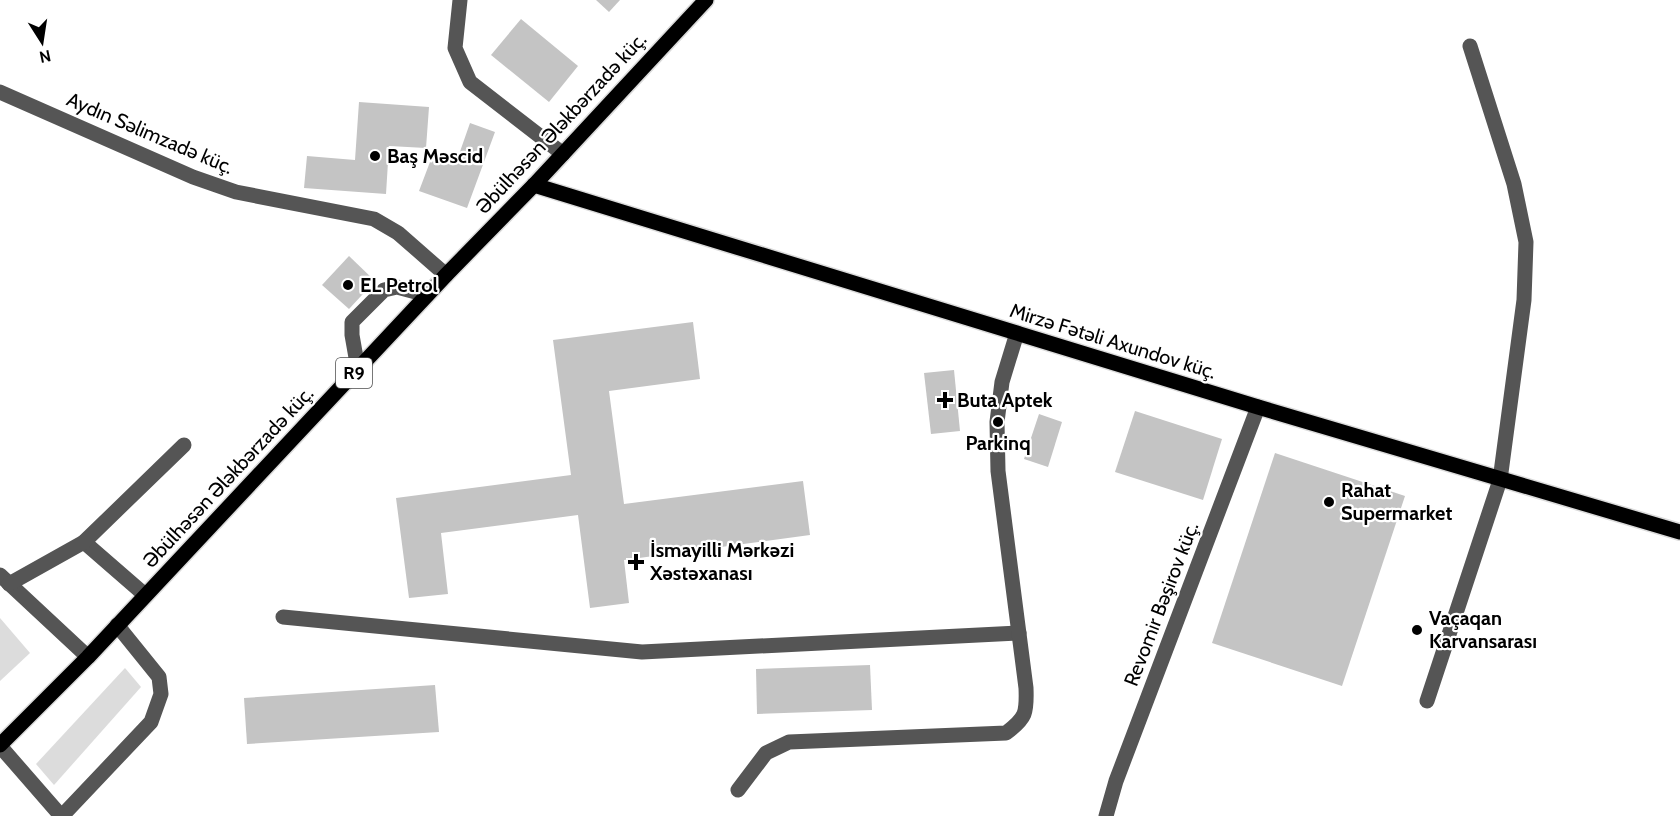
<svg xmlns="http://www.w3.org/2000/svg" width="1680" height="816" font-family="Cabin,sans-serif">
  <rect width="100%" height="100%" fill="#fff"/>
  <g fill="#dcdcdc">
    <path d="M0,618L30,653L0,681Z"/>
    <path d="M125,668L141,687L54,785L36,764Z"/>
  </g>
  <g fill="#c4c4c4">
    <path d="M596,0H620L609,12Z"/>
    <path d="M521,19L578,66L549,102L491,55Z"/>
    <path d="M359,102L429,107L426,148L389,146L386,194L304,188L307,156L355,160Z"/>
    <path d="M470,123L495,132L467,208L419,191L433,154L456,163Z"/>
    <path d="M349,256L375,281L349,309L322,285Z"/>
    <path d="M693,322L700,379L609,391L624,504L803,481L810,535L624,560L629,603L590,608L578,515L441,533L448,594L409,598L396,498L571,475L553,340Z"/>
    <path d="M954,370L960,431L931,434L924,373Z"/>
    <path d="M1135,411L1222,439L1203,500L1115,472Z"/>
    <path d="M1039,414L1062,422L1048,467L1024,459Z"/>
    <path d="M1275,453L1405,496L1342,686L1212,643Z"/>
    <path d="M870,665L872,710L757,714L756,669Z"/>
    <path d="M435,685L439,732L247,744L244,698Z"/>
  </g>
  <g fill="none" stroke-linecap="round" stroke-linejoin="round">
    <defs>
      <g id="major">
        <path d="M534,185L1258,407L1680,532"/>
        <path d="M0,745L88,657L446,275L534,185L706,0"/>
      </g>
    </defs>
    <use href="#major" stroke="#dbdbdb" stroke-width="18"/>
    <g stroke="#555" stroke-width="15">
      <path d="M460,0L455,48L470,82L563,154"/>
      <path d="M0,92L193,177L236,192L374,219L398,233L446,275"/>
      <path d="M358,369L352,335V322L384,290L397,287L427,295"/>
      <path d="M84,542L145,595"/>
      <path d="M0,575L88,657"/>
      <path d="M9,584L84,542L184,445"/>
      <path d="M283,617L642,652L1019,633"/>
      <path d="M1427,701L1500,480L1524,300L1526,242L1514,184L1470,46"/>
      <path d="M0,746L61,816"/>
      <path d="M738,790L766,753L789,742L1006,733C1026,718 1027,713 1026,688L998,471L997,422L1002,382L1017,333"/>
      <path d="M62,816L151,722L161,694L159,677L117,625"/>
      <path d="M1106,816L1116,781L1258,407"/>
    </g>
    <use href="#major" stroke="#000" stroke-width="15"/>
  </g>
  <g fill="#000" stroke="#fff" stroke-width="2">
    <circle cx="375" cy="156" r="6"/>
    <circle cx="348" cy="285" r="6"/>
    <path d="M942 391h6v6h6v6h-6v6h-6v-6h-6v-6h6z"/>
    <circle cx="998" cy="422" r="6"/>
    <circle cx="1329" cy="502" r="6"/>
    <path d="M633 553h6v6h6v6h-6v6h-6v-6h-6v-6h6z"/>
    <circle cx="1417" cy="630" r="6"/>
  </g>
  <g text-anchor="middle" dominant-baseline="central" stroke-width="4.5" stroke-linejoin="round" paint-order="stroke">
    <rect fill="#fff" stroke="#4c4c4c" stroke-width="1.5" x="336" y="358" width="36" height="30" rx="4.5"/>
    <g font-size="18" font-weight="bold" fill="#000">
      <text x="354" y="373">R9</text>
    </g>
    <g font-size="20" fill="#000" stroke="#fff">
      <text transform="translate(561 123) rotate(-47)">Əbülhəsən Ələkbərzadə küç.</text>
      <text transform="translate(150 133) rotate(23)">Aydın Səlimzadə küç.</text>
      <text transform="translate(1113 341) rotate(17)">Mirzə Fətəli Axundov küç.</text>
      <text transform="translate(228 477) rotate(-47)">Əbülhəsən Ələkbərzadə küç.</text>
      <text transform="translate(1161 604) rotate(-69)">Revomir Bəşirov küç.</text>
    </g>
    <g font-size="20" font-weight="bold" fill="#000" stroke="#fff" text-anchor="start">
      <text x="387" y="156">Baş Məscid</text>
      <text x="360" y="285">EL Petrol</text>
      <text x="957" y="400">Buta Aptek</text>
      <text x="998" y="443" text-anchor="middle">Parkinq</text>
      <text x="1341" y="490">Rahat<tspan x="1341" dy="23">Supermarket</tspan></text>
      <text x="650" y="550">İsmayilli Mərkəzi<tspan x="650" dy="23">Xəstəxanası</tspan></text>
      <text x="1429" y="618">Vaçaqan<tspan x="1429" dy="23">Karvansarası</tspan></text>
    </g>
  </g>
  <g transform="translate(42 42) rotate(168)" stroke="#ffffff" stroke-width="4.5" paint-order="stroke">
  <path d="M0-4.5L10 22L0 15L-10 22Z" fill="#000000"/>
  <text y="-9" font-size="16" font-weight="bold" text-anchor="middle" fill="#000000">N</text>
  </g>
</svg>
